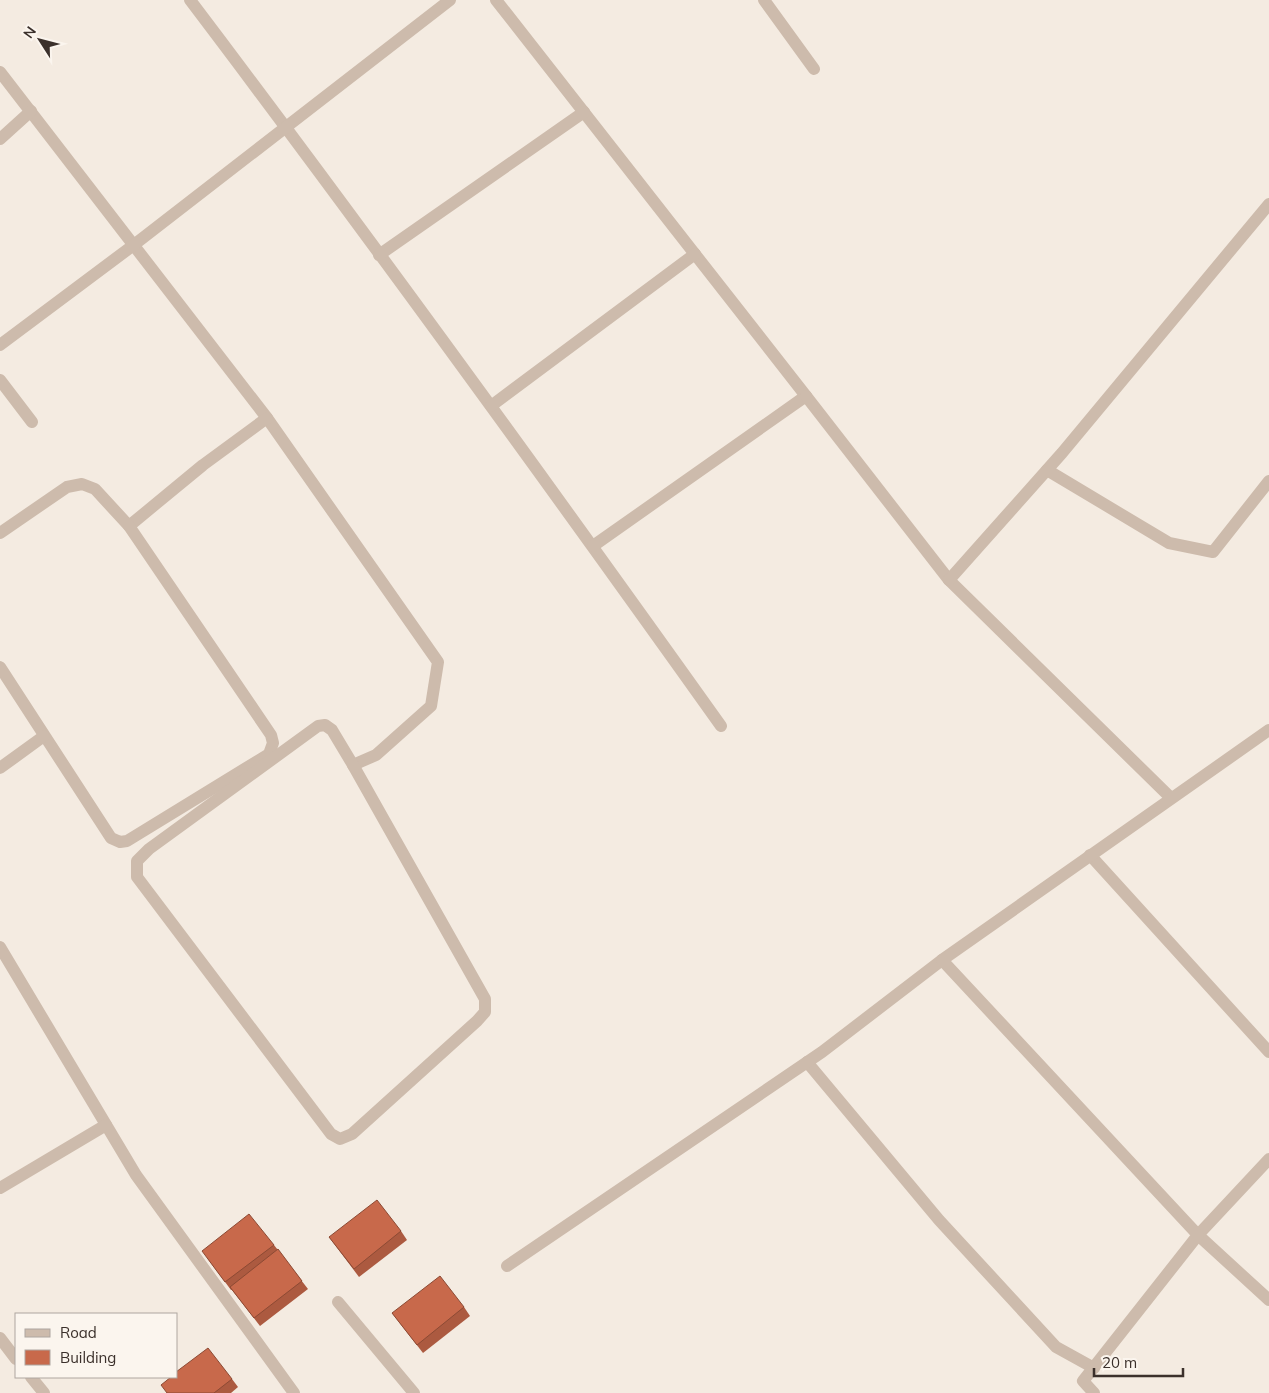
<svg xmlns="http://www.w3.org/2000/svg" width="1269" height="1393" font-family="Mulish,sans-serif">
  <rect width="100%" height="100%" fill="#f4ebe1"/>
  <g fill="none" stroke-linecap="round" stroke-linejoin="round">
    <g stroke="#cdbbac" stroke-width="12">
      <path d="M190,0C371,239 547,482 721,726"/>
      <path d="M496,0L806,396L593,546"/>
      <path d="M764,0L814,69"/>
      <path d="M0,72L267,418L438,662L431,706L376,755L353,765"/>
      <path d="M0,139L31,111"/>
      <path d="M379,255L584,112"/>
      <path d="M0,345L135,244L450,0"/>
      <path d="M0,380L32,422"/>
      <path d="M806,396L949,580L1171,798"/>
      <path d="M491,406L695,254"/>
      <path d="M1047,470L1169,543L1213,552L1269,481"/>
      <path d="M129,526L203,465L267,418"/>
      <path d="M0,533L67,487L82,484L95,489L129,526L271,735L273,743L269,754L127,841L120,842L111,838L0,667"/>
      <path d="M949,580L1062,453L1269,204"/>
      <path d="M325,725L332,730L353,765L485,999V1012L477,1021L352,1134L340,1139L331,1134L137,877V861L149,849L318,726Z"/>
      <path d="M0,768L44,736"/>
      <path d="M1090,855L1269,1052"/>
      <path d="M0,947L136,1175L294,1393"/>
      <path d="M807,1062L939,1220L1056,1347L1094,1368"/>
      <path d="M1269,1159L1198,1235L1269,1300"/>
      <path d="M0,1188L106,1125"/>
      <path d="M507,1266L822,1052L942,960"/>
      <path d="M338,1302L414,1393"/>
      <path d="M0,1338L16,1359"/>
      <path d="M31,1377L44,1393"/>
      <path d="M1094,1393L1083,1381L1198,1235L942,960L1269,730"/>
    </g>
  </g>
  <g fill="#ac5a40">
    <path d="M401,1231L407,1240L359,1277L329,1237Z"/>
    <path d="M274,1245L308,1289L260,1326L232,1290H231L208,1259Z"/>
    <path d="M464,1307L470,1316L423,1353L392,1313Z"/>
    <path d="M232,1379L238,1387L231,1393H167Z"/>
  </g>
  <g fill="#c8694b" stroke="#8c4a34">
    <path d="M377,1200L401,1231L354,1269L329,1237Z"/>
    <path d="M249,1214L274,1245L225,1282L202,1251Z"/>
    <path d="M278,1249L302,1281L254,1318L230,1287Z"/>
    <path d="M440,1276L464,1307L417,1345L392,1313Z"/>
    <path d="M208,1348L232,1379L214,1393H167L161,1385L171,1377H176V1372Z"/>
  </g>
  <rect x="15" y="1313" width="162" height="65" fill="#fbf5ee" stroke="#aea6a0"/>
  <rect x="25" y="1329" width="25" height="8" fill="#cdbbac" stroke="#aea6a0"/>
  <text x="60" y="1338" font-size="15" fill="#3b302b">Road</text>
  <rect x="25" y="1350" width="25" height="15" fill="#c8694b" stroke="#aea6a0"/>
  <text x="60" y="1363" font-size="15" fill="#3b302b">Building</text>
  <g transform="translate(40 40) rotate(306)" stroke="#fbf5ee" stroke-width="4" paint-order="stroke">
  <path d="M0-4L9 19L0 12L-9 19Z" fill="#3b302b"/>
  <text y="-8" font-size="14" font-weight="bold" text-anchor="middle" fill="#3b302b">N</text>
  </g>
  <path d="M1094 1368v8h89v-8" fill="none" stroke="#3b302b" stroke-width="2.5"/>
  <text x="1102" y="1368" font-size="15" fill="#3b302b" stroke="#fbf5ee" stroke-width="4" paint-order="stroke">20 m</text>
</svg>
